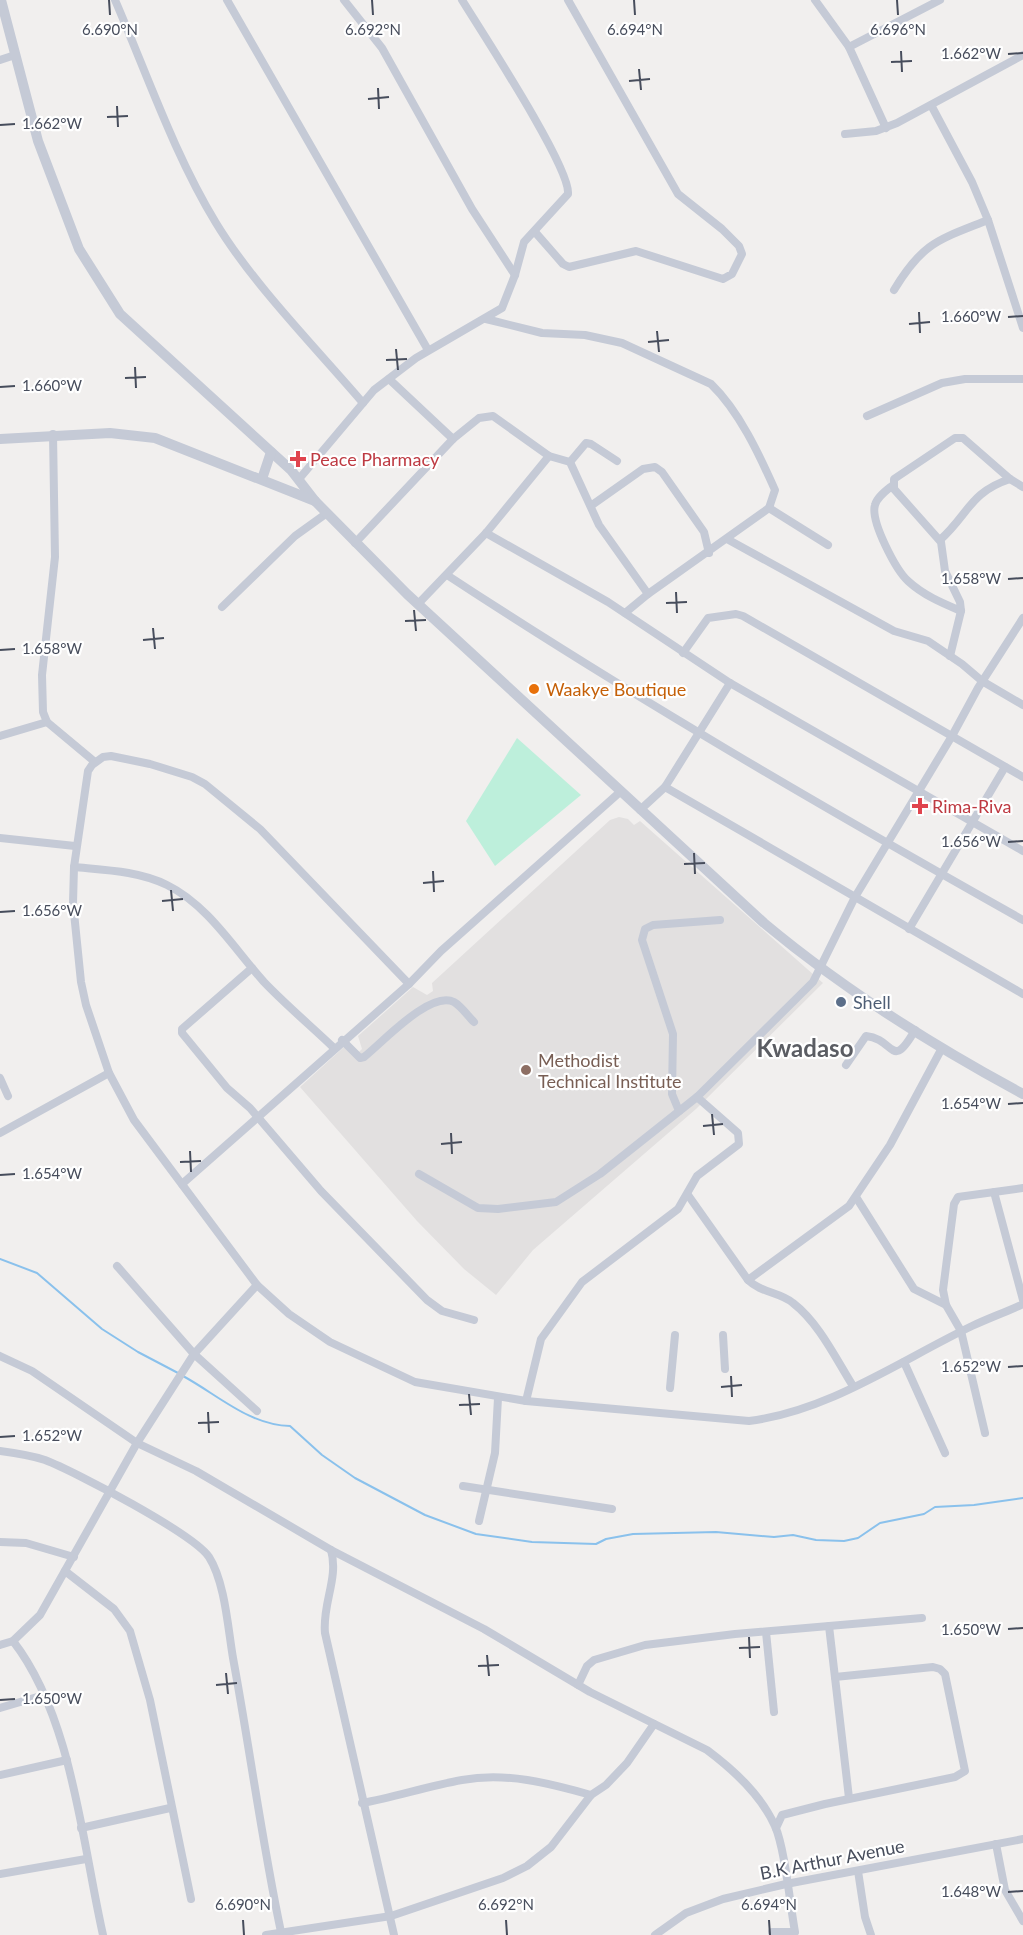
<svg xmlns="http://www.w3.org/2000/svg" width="1023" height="1935" font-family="Lato,sans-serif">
  <rect width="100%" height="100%" fill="#f1efee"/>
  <path fill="#e2e0e0" d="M619,817L628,819L634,825L640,821L823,983L696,1109L533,1250L496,1295L464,1269L417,1221L300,1087L345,1046L358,1053L362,1049L358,1036L413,987L427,995L433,991L432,983L610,820Z"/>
  <path fill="#bdefdb" d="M517,738L581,795L495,866L466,821Z"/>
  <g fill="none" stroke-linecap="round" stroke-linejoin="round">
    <g stroke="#8ac1ec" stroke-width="2">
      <path d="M0,1259L37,1273L102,1329L138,1352L178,1373"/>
      <path d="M183,1376C218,1395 249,1425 290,1426L322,1455L355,1478L425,1515L476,1534L532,1542L596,1544L606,1539L633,1534L716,1532L774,1537L793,1535L816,1540L844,1541L858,1538L880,1523L924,1514L935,1507L974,1505L1023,1498"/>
    </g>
    <g stroke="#c5cad6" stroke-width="8">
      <path d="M115,0C147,74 174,154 216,223C253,284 316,348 363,403"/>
      <path d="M227,0L428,350"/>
      <path d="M344,0L382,48L472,209L515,275"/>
      <path d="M815,0L849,47"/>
      <path d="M0,60L15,55"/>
      <path d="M931,105L972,182L988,220L1023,328"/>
      <path d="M886,128L849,47L940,0"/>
      <path d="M845,134L876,131L897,123L1023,55"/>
      <path d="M535,232L563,264L569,267L636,251L723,279L732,274L742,254L739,246L722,229L678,194L568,0"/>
      <path d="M894,290C923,242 938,240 988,220"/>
      <path d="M486,319L542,333L585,335L622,343L711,384C739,411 759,454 775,490L769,508L648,594L625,613"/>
      <path d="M389,379L453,439"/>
      <path d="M867,416L942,383L965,379H1023"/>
      <path d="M53,434L55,557L42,675L43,712L47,722L95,762"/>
      <path d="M570,462L586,443L591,444L617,461"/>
      <path d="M299,479L374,390L416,358L502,308L515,275L524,242L568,194C571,168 481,31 462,0"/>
      <path d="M893,485C887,490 877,497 875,505C870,521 896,570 908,581C923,595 942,603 961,611"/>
      <path d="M592,505L643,469L655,467L662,472L704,532L709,553"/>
      <path d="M769,508L828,545"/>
      <path d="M486,533L608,602L730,683L1023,851"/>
      <path d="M727,539L894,631L928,641L962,664L982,681L1023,705"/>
      <path d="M940,540C968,515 970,492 1010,479"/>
      <path d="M355,543L453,439L479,418L493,416L549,456L570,462L599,525L648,594"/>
      <path d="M447,575C634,698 828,810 1023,920"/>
      <path d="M418,604L486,533L549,456"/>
      <path d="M222,607L295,536L327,513"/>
      <path d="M683,653L708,618L736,614L743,616L1023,777"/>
      <path d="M950,656L961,611L960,602L945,571L941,542L894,489V479L955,438H963L1010,479L1023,487"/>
      <path d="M0,736L47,722"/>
      <path d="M665,787L1023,994"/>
      <path d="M640,810L665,787L730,683"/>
      <path d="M0,838L75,846"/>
      <path d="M74,867C105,870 139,871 167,885C208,905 235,950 264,982C286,1005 311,1026 334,1048"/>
      <path d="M909,929L1005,767"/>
      <path d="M252,968L182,1029V1033L227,1088L250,1108L321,1191L427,1300L442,1311L474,1320"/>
      <path d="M409,984L260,829L205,784L192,777L150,764L111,756L103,757L92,765L88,771L74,867L73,903L81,982L86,1005L109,1073L134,1120L257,1285L289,1314L330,1342L415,1382L526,1401L749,1421C829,1411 901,1360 972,1326C989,1318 1006,1312 1023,1304"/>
      <path d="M342,1040L360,1058L364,1057C382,1043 430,990 454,1002C461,1006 468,1016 474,1022"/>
      <path d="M846,1065L866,1036C895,1039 891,1072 915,1030"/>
      <path d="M0,1078L8,1096"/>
      <path d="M679,1111L672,1094L673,1034L642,940L645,929L653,925L720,920"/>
      <path d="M0,1133L109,1073"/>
      <path d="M419,1174L478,1208L498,1209L556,1202L600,1174L697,1097"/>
      <path d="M182,1184L409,984L441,951L620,792"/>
      <path d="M994,1192L1023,1300"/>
      <path d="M688,1195L748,1280C761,1293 780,1292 793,1303C819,1323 836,1359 853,1386"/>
      <path d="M856,1197L914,1289L946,1305"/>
      <path d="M117,1266L194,1354L257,1411"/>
      <path d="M748,1280L849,1206L890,1145L942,1048"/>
      <path d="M723,1335L725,1369"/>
      <path d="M0,1356L32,1371L137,1443L196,1471L331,1550L484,1629L590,1692L707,1750C735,1771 761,1795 775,1826C785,1849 790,1905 795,1932H772"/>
      <path d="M904,1362L945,1453"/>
      <path d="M670,1388L675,1335"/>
      <path d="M526,1401L541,1339L582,1282L678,1209L697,1176L739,1144L738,1133L697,1097L813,982L855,897L952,736L978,688L1023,618"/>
      <path d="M985,1433L961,1331L946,1305L943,1290L954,1204L958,1197L1023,1188"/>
      <path d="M0,1451C15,1453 30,1455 45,1460C74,1471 194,1534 209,1557C225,1582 228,1629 233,1658C250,1750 262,1842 281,1932"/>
      <path d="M463,1486L612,1509"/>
      <path d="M479,1521L495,1453L498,1398"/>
      <path d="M0,1542L26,1543L74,1557"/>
      <path d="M331,1550C339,1578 322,1604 325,1633L394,1935"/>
      <path d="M65,1571L114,1609L130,1631L150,1700L191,1899"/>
      <path d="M829,1626L849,1798"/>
      <path d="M766,1632L774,1712"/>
      <path d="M13,1641C72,1717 82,1842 103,1935"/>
      <path d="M0,1645L13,1641L40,1615L137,1443L194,1354L257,1285"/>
      <path d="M578,1685L587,1666L594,1660L645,1645L735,1634L922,1618"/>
      <path d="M0,1708L44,1695"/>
      <path d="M0,1775L67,1760"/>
      <path d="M362,1803C395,1797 428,1786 462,1780C506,1772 549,1783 591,1795"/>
      <path d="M81,1828L170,1808"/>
      <path d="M776,1828L782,1815L825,1804L955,1777L965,1771L945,1674L940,1669L933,1667L835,1677"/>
      <path d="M996,1844L1005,1890L1023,1921"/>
      <path d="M858,1871L865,1917L871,1935"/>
      <path d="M0,1874L86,1859"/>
      <path d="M266,1935L391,1916L503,1878L527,1866L551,1847L591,1795L606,1785L627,1763L654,1724"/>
      <path d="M655,1935L686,1913L723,1899L786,1884L1023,1839"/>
    </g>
    <g stroke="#c5cad6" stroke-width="10">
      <path d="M1,0L38,141L79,249L120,314L291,470L315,501L407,594L764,923C843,989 932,1045 1023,1094"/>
      <path d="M0,439L110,433L155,438L315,501"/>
      <path d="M262,479L271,452"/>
    </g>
  </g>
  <path fill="none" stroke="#474d5c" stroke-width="2" d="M109,0L110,15M372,0L373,15M634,0L635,15M897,0L898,15M901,51L902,72M1008,54L1023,53M891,62L912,61M639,69L641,90M629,81L650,79M378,88L379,109M368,99L389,97M117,106L118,127M107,117L128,116M0,125L15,124M919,312L920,333M1008,317L1023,316M909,324L930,322M657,331L659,352M648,342L669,340M396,349L398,370M386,360L407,359M135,367L136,388M125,378L146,377M0,387L15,386M1008,579L1023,578M676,592L677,613M666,603L687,602M414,610L416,631M405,621L426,620M153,628L155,649M143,640L164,638M0,650L15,649M1008,842L1023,841M694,853L695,874M684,864L705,863M433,871L434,892M423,883L444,881M171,890L173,911M162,901L183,899M0,912L15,911M1008,1104L1023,1103M712,1114L714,1135M703,1126L723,1124M451,1133L452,1154M441,1144L462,1142M190,1151L191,1172M180,1162L201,1161M0,1175L15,1174M1008,1367L1023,1366M731,1376L732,1397M721,1387L742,1385M469,1394L471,1415M459,1405L480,1404M208,1412L209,1433M198,1423L219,1422M0,1437L15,1436M1008,1629L1023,1628M749,1637L750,1658M739,1648L760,1647M487,1655L489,1676M478,1666L499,1665M226,1673L228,1694M216,1685L237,1683M0,1700L15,1699M1008,1892L1023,1891M243,1920L244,1935M506,1920L507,1935M769,1920L770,1935"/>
  <g fill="#e0444e" stroke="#fff" stroke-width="2">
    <path d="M295 450h6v6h6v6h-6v6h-6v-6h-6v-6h6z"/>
    <path d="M917 797h6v6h6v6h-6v6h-6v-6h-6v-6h6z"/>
  </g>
  <circle fill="#e8710a" stroke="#fff" stroke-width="2" cx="534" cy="689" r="6"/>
  <circle fill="#5c6f8a" stroke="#fff" stroke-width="2" cx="841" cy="1002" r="6"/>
  <circle fill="#8d6e63" stroke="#fff" stroke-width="2" cx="526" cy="1070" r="6"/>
  <g text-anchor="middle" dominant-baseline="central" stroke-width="4.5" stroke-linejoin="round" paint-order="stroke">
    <g font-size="18" fill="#be3a42" stroke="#fff" text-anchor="start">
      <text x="310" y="459">Peace Pharmacy</text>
      <text x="932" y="806">Rima-Riva</text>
    </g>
    <g font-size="18" fill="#c56008" stroke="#fff" text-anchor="start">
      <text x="546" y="689">Waakye Boutique</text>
    </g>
    <g font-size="18" fill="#4e5e75" stroke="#fff" text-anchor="start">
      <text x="853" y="1002">Shell</text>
    </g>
    <g font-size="18" fill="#785e54" stroke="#fff" text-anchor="start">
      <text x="538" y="1060">Methodist<tspan x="538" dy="21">Technical Institute</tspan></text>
    </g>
    <g font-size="18" fill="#474d5c" stroke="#fff">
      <text transform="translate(832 1859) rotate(-11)">B.K Arthur Avenue</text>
    </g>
    <g font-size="24" font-weight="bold" fill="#5b5d63" stroke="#fff">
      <text x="805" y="1047">Kwadaso</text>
    </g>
  </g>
  <g font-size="15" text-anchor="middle" fill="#474d5c" stroke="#fff" stroke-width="4.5" stroke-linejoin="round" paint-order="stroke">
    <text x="110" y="35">6.690°N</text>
    <text x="373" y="35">6.692°N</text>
    <text x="635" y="35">6.694°N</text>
    <text x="898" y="35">6.696°N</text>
    <text x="971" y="59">1.662°W</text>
    <text x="52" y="129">1.662°W</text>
    <text x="971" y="322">1.660°W</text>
    <text x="52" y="391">1.660°W</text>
    <text x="971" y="584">1.658°W</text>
    <text x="52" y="654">1.658°W</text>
    <text x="971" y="847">1.656°W</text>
    <text x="52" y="916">1.656°W</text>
    <text x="971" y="1109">1.654°W</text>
    <text x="52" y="1179">1.654°W</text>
    <text x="971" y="1372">1.652°W</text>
    <text x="52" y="1441">1.652°W</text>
    <text x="971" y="1635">1.650°W</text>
    <text x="52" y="1704">1.650°W</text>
    <text x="971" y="1897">1.648°W</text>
    <text x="243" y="1910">6.690°N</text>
    <text x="506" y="1910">6.692°N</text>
    <text x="769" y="1910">6.694°N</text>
  </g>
</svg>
